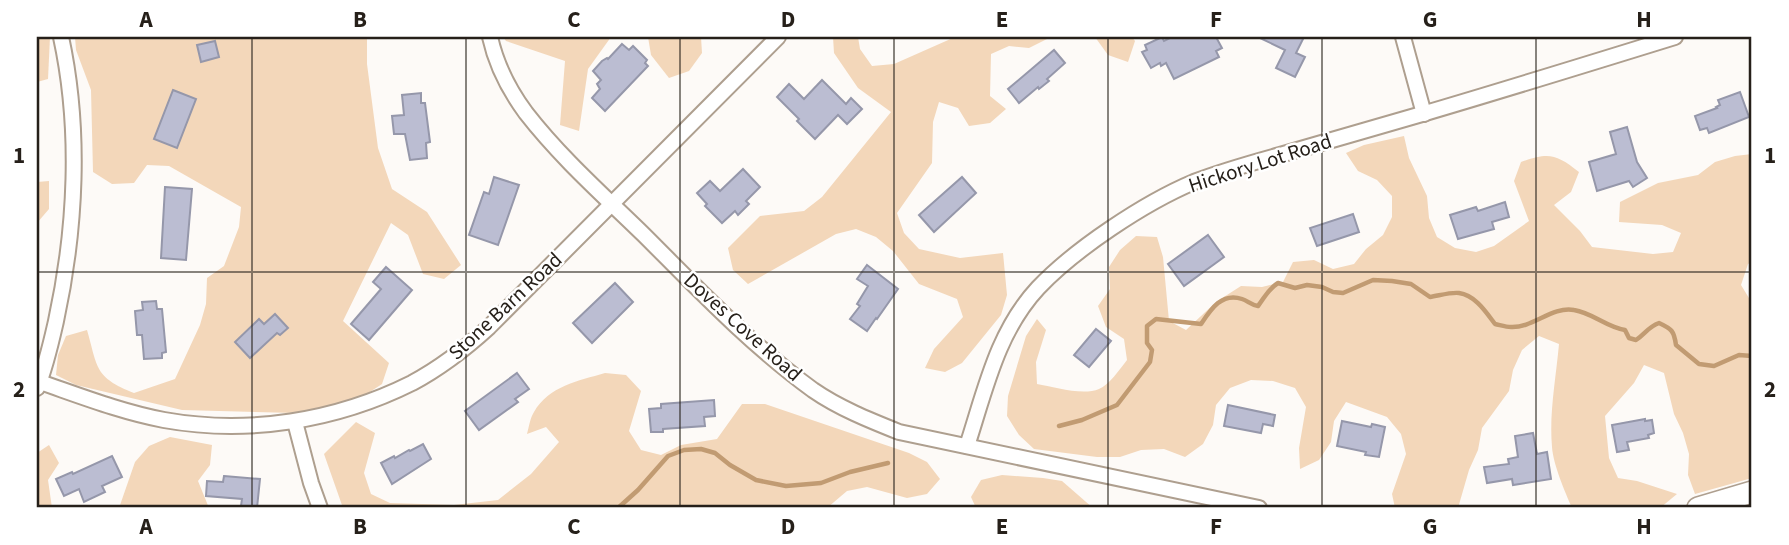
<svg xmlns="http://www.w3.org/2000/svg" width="1789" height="545" font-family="'Source Sans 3',sans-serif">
  <rect width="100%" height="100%" fill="#fdfaf7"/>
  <g fill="#f3d7ba">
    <path d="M37,37H50L48,79L37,82Z"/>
    <path d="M75,37H367V64L378,148L392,189L427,212L461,265L444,279L423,274L408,235L391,223L343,321L389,363L382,384L347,407L296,413L182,410L76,385L56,375L58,355L66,336L87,330C98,368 94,377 134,393L175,379L200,325L206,304L207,278L224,266L239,227L241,207L169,166L147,165L134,183L112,184L93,172L91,90L76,50Z"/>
    <path d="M503,37H611L588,69L579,131L560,125L565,61L506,41Z"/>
    <path d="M648,37H701L702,53L689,71L669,78L651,55Z"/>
    <path d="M833,37H858L860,49L872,66L894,64L955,37H1051L1029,48L1009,46L991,54L990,96L1006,109L990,123L969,126L958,108L939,102L933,122L932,163L897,213L904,233L919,249L960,258L1003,253L1007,295L1001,315L962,363L945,372L925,368L934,349L963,317L957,299L919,284L893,251L876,237L856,229L836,234L748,284L733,270L728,248L760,216L804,211L822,197L891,112L858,88L834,53Z"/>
    <path d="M1095,37H1132L1135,41L1128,62L1108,55Z"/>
    <path d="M1404,136L1409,158L1427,196L1429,218L1437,237L1455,248L1476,252L1494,246L1529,221L1514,181L1521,162C1549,152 1556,154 1579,172L1571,192L1554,205L1580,231L1592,247L1653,254L1673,252L1681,233L1662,225L1619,222L1620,202L1658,183L1698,175L1715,162L1735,156L1752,154V262L1748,264L1741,285L1752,303V478L1695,494L1688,475L1689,454L1683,433L1674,414L1664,373L1644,365L1634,383L1605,416L1609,458L1618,478L1637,481L1677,494L1660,508H1572C1565,492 1553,464 1552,447C1549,413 1556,378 1559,344L1539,336L1522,350L1513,370L1509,391L1482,428L1478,450L1469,470L1458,508H1395L1392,494L1406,454L1401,434L1387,417L1346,402L1334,421L1331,442L1319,460L1300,469L1299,448L1306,407L1295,388L1273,381L1251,380L1230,388L1216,405L1213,425L1203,444L1185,457L1164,449L1141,450L1120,457H1097L1034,449L1019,435L1007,416L1008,396L1026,336L1037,319L1046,330L1036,362L1037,384C1054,387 1083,396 1099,389C1109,385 1120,369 1127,360L1124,339L1106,327L1098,306L1110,289L1109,267L1120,250L1136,236L1157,237L1163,257L1169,321L1186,330L1216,302L1241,286L1262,287L1283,282L1293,262L1314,260L1333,269L1354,264L1366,249L1383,235L1392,217V196L1377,180L1358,171L1346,153L1364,145Z"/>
    <path d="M49,181V209L37,223V182Z"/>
    <path d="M605,373L626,375L641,391L629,431L641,450L661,455L681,445L717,439L742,404H765L909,453L927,462L940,479L927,494L907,498L867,487L847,491L827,508H343L324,454L356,422L375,433L364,473L371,494L390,503L454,505L498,500L531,474L559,442L546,427L527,434C529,427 530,418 534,412C549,386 578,381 605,373Z"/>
    <path d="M170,437L212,445L210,465L198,481L209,508H119L135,462L149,446Z"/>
    <path d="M49,445L59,463L48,480L52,508H37V453Z"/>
    <path d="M1002,475L1043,478L1062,481L1093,508H976L971,497L981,480Z"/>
  </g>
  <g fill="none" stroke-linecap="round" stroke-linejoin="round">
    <g stroke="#c19b72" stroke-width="4.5">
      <path d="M1059,426L1082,420L1117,405L1150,362L1152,350L1147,343V326L1156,319L1201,324C1211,309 1222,292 1242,299C1248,301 1251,305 1258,306C1265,297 1268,289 1278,283L1295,288L1307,285L1322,287L1333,292L1343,293L1373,280L1392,281L1411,284L1430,297C1438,296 1450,292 1459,293C1475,295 1486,312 1495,324C1500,325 1506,327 1511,327C1533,328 1552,306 1574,310C1593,313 1606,327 1625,330L1629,338L1636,340C1645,334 1648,327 1659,323C1672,329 1674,331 1676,345L1699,364L1714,366L1739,355L1752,356"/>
      <path d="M618,508L638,490L668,456L684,450L701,449L715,453L730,465L756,480L786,486L821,483L850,472L888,463"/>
    </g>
  </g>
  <g fill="#bbbdd2" stroke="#9597aa" stroke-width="2">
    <path d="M1162,37L1164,41L1172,37H1216L1222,48L1216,51L1219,57L1174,79L1166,63L1161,66L1160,63L1151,68L1142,52L1147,50L1145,45Z"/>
    <path d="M1258,37H1304L1296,53L1305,57L1295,77L1276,68L1285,50Z"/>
    <path d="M215,41L219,57L201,62L197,45Z"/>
    <path d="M622,44L629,50L633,46L647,60L645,63L648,66L605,111L592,98L600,89L597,84L601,80L593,71L602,61L607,58L608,59Z"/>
    <path d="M1054,50L1065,63L1047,79L1049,81L1039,89L1038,87L1019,103L1008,89Z"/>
    <path d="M822,80L846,104L851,98L862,109L847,124L838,115L815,139L797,121L799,119L777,97L789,84L804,99Z"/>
    <path d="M173,90L196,99L177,148L154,139Z"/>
    <path d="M1740,92L1749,117L1709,133L1707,128L1700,130L1695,116L1717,108L1716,107L1720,105L1718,100Z"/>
    <path d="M421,93V103H425L430,142L426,143L427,158L410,160L405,134H394L392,116L404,115L402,95Z"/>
    <path d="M1627,127L1637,162L1647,178L1633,187L1629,181L1597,191L1589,162L1616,154L1610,132Z"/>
    <path d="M743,169L760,187L746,201L749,204L738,215L735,211L722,223L705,206L707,204L697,193L710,181L720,191Z"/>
    <path d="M494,177L519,185L498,245L469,235L484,192L489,194Z"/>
    <path d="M962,177L976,193L934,232L919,215Z"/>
    <path d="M165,187L192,189L186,260L161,258Z"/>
    <path d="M1505,202L1509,217L1492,222L1494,229L1458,239L1450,215L1476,207L1478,211Z"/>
    <path d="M1353,214L1359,232L1317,246L1310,228Z"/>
    <path d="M1208,235L1224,257L1184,286L1168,264Z"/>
    <path d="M867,265L898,289L877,319L876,318L867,331L850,319L860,306L857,304L868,286L857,279Z"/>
    <path d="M386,267L412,290L369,340L351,324L381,289L373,282Z"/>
    <path d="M615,283L633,302L592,343L573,323Z"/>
    <path d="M156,301L157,309H162L166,352L162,353V358L144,359L142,335H137L135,311L143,310L142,302Z"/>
    <path d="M275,314L288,328L280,335L277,333L250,358L235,342L259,319L264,324Z"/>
    <path d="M1096,329L1111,341L1089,367L1074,355Z"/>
    <path d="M517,373L529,389L515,399L518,402L479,430L465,411Z"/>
    <path d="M714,400L715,416L704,417L705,426L663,429V432H651L649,409L661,408V404Z"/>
    <path d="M1228,405L1275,415L1273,426L1263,424L1261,433L1224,426Z"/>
    <path d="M1645,419V421L1652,420L1654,433L1648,435L1649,438L1627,442L1629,450L1617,452L1612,425Z"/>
    <path d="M1342,421L1371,427L1372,424L1385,427L1379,457L1365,455L1366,452L1337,446Z"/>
    <path d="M1533,433L1537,454L1547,452L1551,479L1513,485L1512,479L1487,483L1484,467L1509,464L1508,459L1518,457L1515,436Z"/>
    <path d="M423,444L431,459L392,484L381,463L394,456L395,458L409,450L410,451Z"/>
    <path d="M112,456L122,477L102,486L105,492L84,502L79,489L64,496L56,479L72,472L73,474Z"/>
    <path d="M224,476L260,479L257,508L241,506L242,499L206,496L207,481L223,482Z"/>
  </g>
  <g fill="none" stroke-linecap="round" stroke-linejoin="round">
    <defs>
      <g id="street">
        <path d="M490,37C496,64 509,90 526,113C561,158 604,196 644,235C698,289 751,345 813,390C839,408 869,420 899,432L1259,508"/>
        <path d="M1403,37L1424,114"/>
        <path d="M37,381C78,395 121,412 164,420C248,435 336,421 412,383C440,368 466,348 489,327L778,37"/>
        <path d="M37,388C46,366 51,343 56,321C76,229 81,129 61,37"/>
        <path d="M295,422L311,483L320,508"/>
        <path d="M967,446C985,391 997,332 1038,288C1075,249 1144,203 1194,182C1222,171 1251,163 1280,155C1327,141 1375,128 1422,114C1507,89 1591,63 1675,37"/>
      </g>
      <path id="secondary" d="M1698,508L1752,492"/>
    </defs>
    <use href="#street" stroke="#ae9f8f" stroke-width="18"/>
    <use href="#secondary" stroke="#ae9f8f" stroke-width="24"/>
    <use href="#street" stroke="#fff" stroke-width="14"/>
    <use href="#secondary" stroke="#fff" stroke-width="21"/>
  </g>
  <path fill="none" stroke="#26201a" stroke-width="2" stroke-opacity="0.55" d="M252,37V508M466,37V508M680,37V508M894,37V508M1108,37V508M1322,37V508M1536,37V508M37,272H1752"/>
  <g text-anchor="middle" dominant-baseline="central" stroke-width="5" stroke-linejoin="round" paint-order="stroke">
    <g font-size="21" fill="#26201a" stroke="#fff">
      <text transform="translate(1260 163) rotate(-18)">Hickory Lot Road</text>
      <text transform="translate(505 306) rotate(-43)">Stone Barn Road</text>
      <text transform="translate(743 327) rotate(42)">Doves Cove Road</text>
    </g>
  </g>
  <rect width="1789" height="545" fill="none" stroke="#ffffff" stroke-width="77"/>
  <rect x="38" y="38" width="1712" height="468" fill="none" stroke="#26201a" stroke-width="2.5"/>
  <g font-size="23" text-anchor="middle" font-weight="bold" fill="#26201a">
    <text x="146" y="27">A</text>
    <text x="360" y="27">B</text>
    <text x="574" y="27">C</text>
    <text x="788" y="27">D</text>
    <text x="1002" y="27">E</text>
    <text x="1216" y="27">F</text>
    <text x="1430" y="27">G</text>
    <text x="1644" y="27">H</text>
    <text x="19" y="163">1</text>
    <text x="1770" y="163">1</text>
    <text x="19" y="397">2</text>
    <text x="1770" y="397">2</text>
    <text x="146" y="534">A</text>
    <text x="360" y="534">B</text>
    <text x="574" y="534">C</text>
    <text x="788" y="534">D</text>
    <text x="1002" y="534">E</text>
    <text x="1216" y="534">F</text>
    <text x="1430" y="534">G</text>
    <text x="1644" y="534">H</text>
  </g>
</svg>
